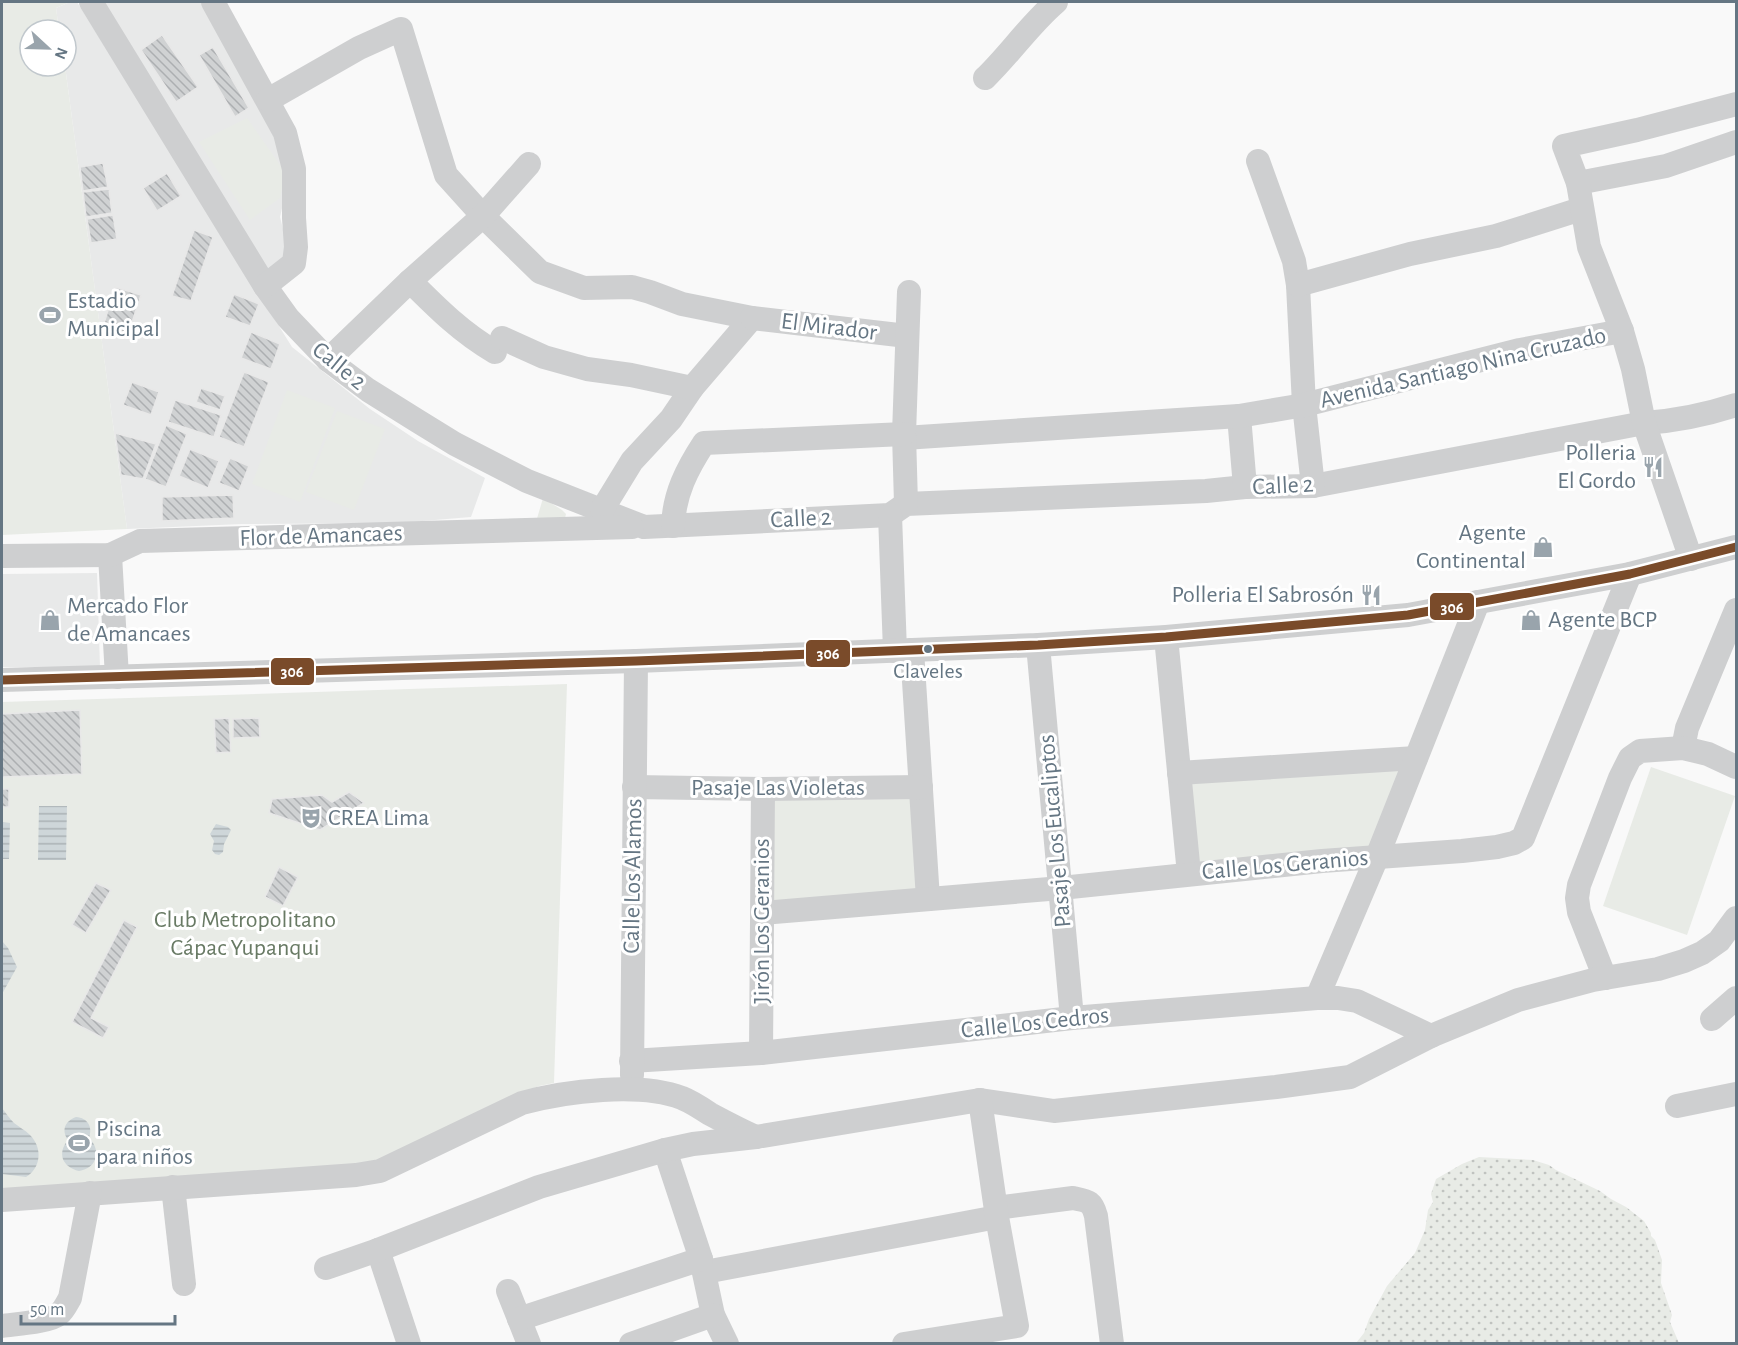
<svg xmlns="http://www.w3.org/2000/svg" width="1738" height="1345" font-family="'Alegreya Sans',sans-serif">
  <defs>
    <pattern id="grass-dots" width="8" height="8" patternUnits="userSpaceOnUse" patternTransform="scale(1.5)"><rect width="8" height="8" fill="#e8ebe6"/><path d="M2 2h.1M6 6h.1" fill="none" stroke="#c0c3c0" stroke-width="1.8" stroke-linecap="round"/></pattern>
    <pattern id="water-rules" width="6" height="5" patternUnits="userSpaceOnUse" patternTransform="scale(1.5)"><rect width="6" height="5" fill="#ced6d9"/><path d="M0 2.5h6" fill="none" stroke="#abb2b5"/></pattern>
    <pattern id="building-back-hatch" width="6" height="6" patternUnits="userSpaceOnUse" patternTransform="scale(1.5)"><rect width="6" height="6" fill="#d0d2d3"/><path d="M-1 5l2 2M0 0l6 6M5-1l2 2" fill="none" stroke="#acafb1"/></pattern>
  </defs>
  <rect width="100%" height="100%" fill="#f9f9f9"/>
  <g fill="#e8e9e9">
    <path d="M70,2H77L292,347L370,409L418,441L485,478L471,517L398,523L242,524L127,529L65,66L66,30H59L56,8Z"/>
    <path d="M101,2H202L291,169L280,217L289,253L268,275Z"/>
    <path d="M97,573L100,667H2V574Z"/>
  </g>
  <path fill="url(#grass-dots)" d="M1479,1157L1533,1160L1549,1165L1556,1170L1600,1191L1611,1199L1626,1207L1644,1221L1651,1233V1236L1655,1240L1662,1260L1661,1283L1672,1315L1670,1322L1679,1343H1356L1364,1333L1369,1319L1387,1286L1415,1253L1418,1246L1425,1230L1428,1210L1433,1202L1431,1194L1436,1179L1462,1164Z"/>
  <g fill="#e8ebe6">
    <path d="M2,2H70L56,8L59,30H30V66H65L127,529L2,535Z"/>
    <path d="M247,118L285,172L280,198L250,220L199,142Z"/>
    <path d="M287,390L335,408L300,502L252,484Z"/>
    <path d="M337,411L385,429L354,510L306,492Z"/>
    <path d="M543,498L562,510L566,514L565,518L536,522Z"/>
    <path d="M567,684L554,1083L539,1086L517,1095L373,1163L2,1192V702Z"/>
    <path d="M1651,767L1735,796L1687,935L1603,906Z"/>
    <path d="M1400,769L1371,849L1199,866L1189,780Z"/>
    <path d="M914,799L918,891L774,902V800Z"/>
  </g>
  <g fill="url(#water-rules)">
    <path d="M39,806H67L66,860H38Z"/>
    <path d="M2,822L10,823L9,859H2Z"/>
    <path d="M216,824L228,827L231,830L224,844L223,852L219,855L215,854L212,850L214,841L210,834Z"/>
    <path d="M2,941L8,948L17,967L2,994Z"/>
    <path d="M2,1108C6,1113 10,1119 14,1123C19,1127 25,1130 30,1135C43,1148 41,1168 26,1177L2,1174Z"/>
    <path d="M76,1117C88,1118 93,1127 89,1138C102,1151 97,1168 79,1171C62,1167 57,1153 68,1140C61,1130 65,1121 76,1117Z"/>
  </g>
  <g fill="url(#building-back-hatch)" stroke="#e8e8e8" stroke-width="1.5">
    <path d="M162,35L198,87L176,102L141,50Z"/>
    <path d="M213,47L249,108L235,117L199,55Z"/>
    <path d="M103,163L108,187L83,191L80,167Z"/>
    <path d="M167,173L181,196L157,211L143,188Z"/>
    <path d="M109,189L112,213L86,217L83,192Z"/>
    <path d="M113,215L117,239L91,243L87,219Z"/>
    <path d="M194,230L213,237L191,301L172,296Z"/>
    <path d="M115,287L141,295L127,338L102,330Z"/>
    <path d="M234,294L259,304L250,326L225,317Z"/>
    <path d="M251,332L280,344L271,369L241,358Z"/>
    <path d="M244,372L269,382L244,447L219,437Z"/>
    <path d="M132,382L159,392L151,415L123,405Z"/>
    <path d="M201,388L225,396L220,410L196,402Z"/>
    <path d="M175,400L221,415L214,437L168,422Z"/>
    <path d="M166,425L187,434L166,487L145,479Z"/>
    <path d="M115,433L156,444L143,479L121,475Z"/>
    <path d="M190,449L219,461L208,488L179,476Z"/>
    <path d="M230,458L249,466L239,491L219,483Z"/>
    <path d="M233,495L234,518L162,521V497Z"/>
    <path d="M80,710L82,774L2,777V714Z"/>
    <path d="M229,718L231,752L216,753L214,719Z"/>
    <path d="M259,718L260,737L233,738V719Z"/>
    <rect x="2" y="789" width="7" height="18"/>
    <path d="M349,792L364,803L320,830L269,813L272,799L322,795L332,802Z"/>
    <path d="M279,867L298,877L283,906L265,897Z"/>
    <path d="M96,883L111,890L86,933L72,925Z"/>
    <path d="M124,920L137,927L91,1018L109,1027L103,1038L72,1022Z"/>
  </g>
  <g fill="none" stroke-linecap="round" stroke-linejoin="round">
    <g stroke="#cecfd0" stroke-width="24">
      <path d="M91,2L265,286L288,318L328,360L368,390L416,420L455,444L527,481L644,527L890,515L906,504L1206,491L1245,487L1313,486L1644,423C1677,421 1705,415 1736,405"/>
      <path d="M213,2L285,133L294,169V218L296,247L294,263L265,286"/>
      <path d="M985,78C1010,54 1030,24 1056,2"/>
      <path d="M268,100L359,48L401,29L446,175L483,216L540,272L584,288L632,287L650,292L682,304L752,318L692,388L671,419L632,461L602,510"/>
      <path d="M1258,161L1294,261L1298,285L1304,405L1313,486"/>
      <path d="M1578,183L1666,166L1736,142"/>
      <path d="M410,281C437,308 462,333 495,352"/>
      <path d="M1298,285L1410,254L1496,236L1581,209"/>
      <path d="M752,318L907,336"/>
      <path d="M502,338L544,357L587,369L631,375L692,388"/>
      <path d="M328,360L410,281L483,216L529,164"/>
      <path d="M1239,416L1245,487"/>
      <path d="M904,438L1239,416L1304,405L1520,350L1622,331"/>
      <path d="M906,504L904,434L909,292"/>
      <path d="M890,515L895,651"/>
      <path d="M673,526C674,494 687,469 704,443L904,434"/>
      <path d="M110,555L117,677"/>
      <path d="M2,556L110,555L140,541L632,527"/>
      <path d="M1691,559L1644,423L1633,369L1622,331L1589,247L1578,183L1564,146L1637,130L1736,104"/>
      <path d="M1166,637L1189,874"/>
      <path d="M1038,645L1072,1018"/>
      <path d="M912,650L928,899"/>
      <path d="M2,680L636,661L1038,645L1166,637L1408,615L1630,574L1736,547"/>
      <path d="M1683,748L1687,728L1736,610"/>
      <path d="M1179,773L1416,758"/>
      <path d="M634,787L763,789L921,787"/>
      <path d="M762,913L1061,888L1322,861L1462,851L1497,847L1514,843L1523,838L1630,574"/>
      <path d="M1605,978L1579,912L1577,898L1579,885L1620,778L1630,758L1640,751L1683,748L1708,754L1736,767"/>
      <path d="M1317,998L1377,857L1478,602"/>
      <path d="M1712,1019L1736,998"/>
      <path d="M761,1053L763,789"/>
      <path d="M631,1061L761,1053L1072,1018L1317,998H1338L1357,1001L1431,1036"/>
      <path d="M632,1075L636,661"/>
      <path d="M1677,1106L1736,1094"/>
      <path d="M665,1150L701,1259L713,1315L727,1344"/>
      <path d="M173,1187L184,1284"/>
      <path d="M2,1200L356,1175L380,1171L522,1103C566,1091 639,1082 682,1098C692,1102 701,1108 710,1114C725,1122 740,1130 756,1137"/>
      <path d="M996,1208L1073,1198C1088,1201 1092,1201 1096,1216L1112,1344"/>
      <path d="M378,1250L409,1344"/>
      <path d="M326,1268L378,1250L539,1187L665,1150L693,1144L756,1137L980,1100L1054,1111L1276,1087L1350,1077L1431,1036L1518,1000L1593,980L1658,969L1684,961L1702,953L1719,941L1736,918"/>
      <path d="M705,1272L997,1217"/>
      <path d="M508,1291L529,1344"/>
      <path d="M519,1319L701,1259"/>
      <path d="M2,1326C15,1324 50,1322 59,1314C64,1310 67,1303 70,1298L90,1193"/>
      <path d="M631,1344L713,1315"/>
      <path d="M904,1344L1017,1326L997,1217L980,1100"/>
    </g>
    <defs>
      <path id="bus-1" d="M2,680L636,661L1038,645L1166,637L1408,615L1630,574L1736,547"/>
    </defs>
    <use href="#bus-1" stroke="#fff" stroke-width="14"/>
    <use href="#bus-1" stroke="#7a4b2a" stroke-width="9"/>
  </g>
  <defs>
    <symbol id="stadium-bare" viewBox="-9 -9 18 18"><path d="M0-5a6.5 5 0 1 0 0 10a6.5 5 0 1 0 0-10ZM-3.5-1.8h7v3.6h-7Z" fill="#99a4ac" stroke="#fff" stroke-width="2.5" paint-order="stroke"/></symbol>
    <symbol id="restaurant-bare" viewBox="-9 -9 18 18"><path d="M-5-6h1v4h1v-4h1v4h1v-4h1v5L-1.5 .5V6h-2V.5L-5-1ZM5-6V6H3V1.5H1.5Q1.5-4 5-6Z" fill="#99a4ac" stroke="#fff" stroke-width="2.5" paint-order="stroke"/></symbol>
    <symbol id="shop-bare" viewBox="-9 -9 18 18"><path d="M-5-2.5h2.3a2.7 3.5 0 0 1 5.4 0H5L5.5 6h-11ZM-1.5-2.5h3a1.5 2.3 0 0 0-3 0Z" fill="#99a4ac" stroke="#fff" stroke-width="2.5" paint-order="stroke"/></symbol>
    <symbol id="theatre-bare" viewBox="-9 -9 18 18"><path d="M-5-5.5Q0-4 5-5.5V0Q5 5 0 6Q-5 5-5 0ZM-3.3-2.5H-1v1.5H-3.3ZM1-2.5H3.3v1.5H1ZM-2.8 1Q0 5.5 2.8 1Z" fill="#99a4ac" stroke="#fff" stroke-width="2.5" paint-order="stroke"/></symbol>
  </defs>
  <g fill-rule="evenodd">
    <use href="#stadium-bare" x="35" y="300" width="30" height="30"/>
    <use href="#restaurant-bare" x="1638" y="452" width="30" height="30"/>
    <use href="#shop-bare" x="1528" y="532" width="30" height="30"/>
    <use href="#restaurant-bare" x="1356" y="580" width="30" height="30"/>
    <use href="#shop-bare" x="35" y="605" width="30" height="30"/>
    <use href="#shop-bare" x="1516" y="605" width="30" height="30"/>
    <use href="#theatre-bare" x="296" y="803" width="30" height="30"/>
    <use href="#stadium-bare" x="64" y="1128" width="30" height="30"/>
  </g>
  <circle fill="#657683" stroke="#fff" stroke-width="2" cx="928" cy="649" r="5"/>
  <g text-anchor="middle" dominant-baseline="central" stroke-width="6" stroke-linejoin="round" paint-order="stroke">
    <g font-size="22" fill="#657683" stroke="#fff">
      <text x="928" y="671">Claveles</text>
    </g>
    <g font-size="24" fill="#657683" stroke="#fff" text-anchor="start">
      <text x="67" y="301">Estadio<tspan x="67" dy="28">Municipal</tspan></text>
      <text x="1636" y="453" text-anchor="end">Polleria<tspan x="1636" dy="28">El Gordo</tspan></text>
      <text x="1526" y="533" text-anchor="end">Agente<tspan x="1526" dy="28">Continental</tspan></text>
      <text x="1354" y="595" text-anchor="end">Polleria El Sabrosón</text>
      <text x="67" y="606">Mercado Flor<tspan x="67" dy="28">de Amancaes</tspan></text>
      <text x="1548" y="620">Agente BCP</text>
      <text x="328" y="818">CREA Lima</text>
      <text x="96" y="1129">Piscina<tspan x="96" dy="28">para niños</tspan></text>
    </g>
    <g font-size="24" fill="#657683" stroke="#fff">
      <text transform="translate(829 327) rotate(7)">El Mirador</text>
      <text transform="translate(339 366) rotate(39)">Calle 2</text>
      <text transform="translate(1463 368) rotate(-13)">Avenida Santiago Nina Cruzado</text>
      <text transform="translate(1283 486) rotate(-3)">Calle 2</text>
      <text transform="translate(801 519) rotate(-3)">Calle 2</text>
      <text transform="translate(321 536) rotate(-2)">Flor de Amancaes</text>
      <text x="778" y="788">Pasaje Las Violetas</text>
      <text transform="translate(1055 831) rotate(-95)">Pasaje Los Eucaliptos</text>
      <text transform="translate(1285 865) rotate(-5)">Calle Los Geranios</text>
      <text transform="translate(633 876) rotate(-89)">Calle Los Alamos</text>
      <text transform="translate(762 921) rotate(-90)">Jirón Los Geranios</text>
      <text transform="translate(1035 1023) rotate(-6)">Calle Los Cedros</text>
    </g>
    <g font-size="24" fill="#687a64" stroke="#fff">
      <text x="245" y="920">Club Metropolitano<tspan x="245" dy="28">Cápac Yupanqui</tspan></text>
    </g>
  </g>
  <g stroke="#fff" stroke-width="2">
    <rect x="1429" y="592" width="46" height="29" rx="6" fill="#7a4b2a"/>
    <rect x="805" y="639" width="46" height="29" rx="6" fill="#7a4b2a"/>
    <rect x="270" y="657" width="45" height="29" rx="6" fill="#7a4b2a"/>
  </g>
  <g font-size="16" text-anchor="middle" font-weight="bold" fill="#fff">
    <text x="1452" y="613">306</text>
    <text x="828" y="659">306</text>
    <text x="292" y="677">306</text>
  </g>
  <rect width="1738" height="1345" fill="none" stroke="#657683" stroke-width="6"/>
  <g transform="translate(48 48) rotate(112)"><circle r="28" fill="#ffffff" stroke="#c1c8cd" stroke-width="1.5"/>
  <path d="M0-4.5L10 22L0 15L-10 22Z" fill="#99a4ac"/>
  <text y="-9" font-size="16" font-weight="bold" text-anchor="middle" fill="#657683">N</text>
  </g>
  <path d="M21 1315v9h154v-9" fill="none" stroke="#657683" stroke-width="3"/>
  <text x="30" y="1315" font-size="18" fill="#657683" stroke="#ffffff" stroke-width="4.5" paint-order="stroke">50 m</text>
</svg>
